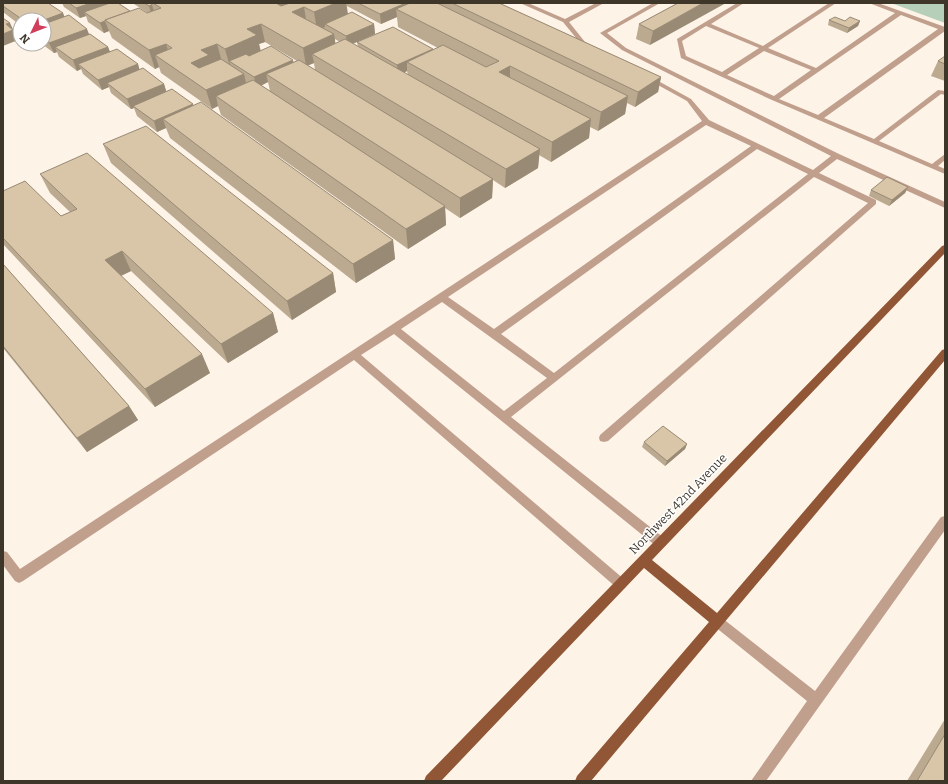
<svg xmlns="http://www.w3.org/2000/svg" width="948" height="784" font-family="Bitter,serif">
  <rect width="100%" height="100%" fill="#fdf3e7"/>
  <path fill="#b5cfb9" d="M891,3H945V23Z"/>
  <g fill="none" stroke-linecap="round" stroke-linejoin="round">
    <g fill="#c19f8d" fill-rule="evenodd">
      <path d="M520,3H528L565,19L596,3H604L569,22L585,42L595,48L590,49L581,44L563,22Z"/>
      <path d="M653,3H660L607,33L626,48L839,154L945,202V208L837,159L819,173L876,200V204L608,441L604,442L600,441L599,438L600,435L868,203L814,177L511,417L664,538L666,542L664,546L660,547L656,546L394,334L361,355L625,580L627,584L625,588L621,590L617,588L354,360L23,581L19,583L15,581L3,565V551L7,552L20,569L702,121L687,101L647,79V77H651L691,99L709,120L813,170L831,156L622,50L600,33ZM706,125L751,146L494,329L448,297ZM757,149L808,174L554,373L501,334ZM442,302L547,378L504,411L401,329Z"/>
      <path d="M737,3H744L711,24L763,46L829,3H836L768,48L816,68L895,13L869,3H878L945,27V31L824,118L874,139L938,90L945,91V95L941,94L879,141L932,164L945,154V160L938,166L945,169V174L772,100L681,58L677,39ZM901,15L938,29L818,115L779,99ZM706,26L759,48L722,72L686,56L682,41ZM764,51L811,70L774,96L727,75Z"/>
      <path d="M945,516V530L766,781H751L807,701L714,626L712,622L714,618L718,616L722,618L815,691L941,517Z"/>
    </g>
    <path fill="#905635" fill-rule="evenodd" d="M945,245V253L652,560L717,613L942,350L945,349V360L591,781H575L577,776L709,622L644,568L441,781H424L426,776L942,246Z"/>
  </g>
  <g fill="#bba990" fill-rule="evenodd">
    <path d="M3,3L63,13L64,17L108,47L110,52L138,64L139,70L164,84L166,91L193,104V106L393,240L395,259L356,283L170,138L166,128L157,132L137,116L134,108L131,109L111,93L109,87L102,90L83,74L81,69L77,71L59,57L57,52L54,53L42,44H44V20H20V25L3,12Z"/>
    <path d="M62,3H118L130,11L147,13H148L134,4V3H499L661,77L658,92L635,107L627,103L625,114L598,131L590,127L589,138L551,162L539,155L538,168L505,188L493,180L492,198L460,218L445,208L446,225L408,249L221,115L218,106L212,109L161,73L159,67L155,69L112,38L109,31L104,33L88,22L86,16L80,18L64,7ZM347,6L381,24L397,17L398,27L438,48L433,50L357,42L358,47L353,44L375,34L374,24L348,14ZM335,39L340,42L335,44ZM265,42L297,61L294,62L261,51L259,44ZM314,63L315,70L307,66ZM407,71L408,75L404,73ZM268,82L270,91L261,85Z"/>
    <path d="M678,3L650,45L636,39L639,24Z"/>
    <path d="M829,20L845,21H860L858,26L847,33L828,25Z"/>
    <path d="M945,56V81L931,76L938,61Z"/>
    <path d="M103,144L333,273L336,292L292,320L111,163Z"/>
    <path d="M40,174L273,313L278,332L228,363L131,271L121,276L210,373L155,407L3,244V191L61,216L70,212L50,193Z"/>
    <path d="M908,187L905,193L889,206L869,196L871,190Z"/>
    <path d="M3,264L129,406L138,420L87,452L3,348Z"/>
    <path d="M644,442L687,444L685,449L665,466L642,447Z"/>
    <path d="M945,719V781H907Z"/>
  </g>
  <g fill="#988a75">
    <path d="M91,3H111L84,12L86,16L80,18L76,8Z"/>
    <path d="M274,3H290L278,20Z"/>
    <path d="M336,3H346L348,17L325,24V27L317,30L314,12Z"/>
    <path d="M406,3L407,13L396,9L397,17L381,24L380,14Z"/>
    <path d="M703,3H726L650,45L653,31Z"/>
    <path d="M152,5L155,15L152,16L149,6Z"/>
    <path d="M304,7L307,25L292,12Z"/>
    <path d="M63,13L67,23L44,31V20Z"/>
    <path d="M105,21L109,31L104,33L100,23Z"/>
    <path d="M860,21L858,26L847,33L849,28Z"/>
    <path d="M10,23L18,40L3,46V34L6,24Z"/>
    <path d="M261,24L265,42L259,44L261,54L229,61L231,67H230L225,49L247,29Z"/>
    <path d="M374,24L375,34L347,46L346,36Z"/>
    <path d="M87,29L91,39L55,47L57,52L54,53L49,43Z"/>
    <path d="M334,34L337,53L312,54L314,63L306,66L303,48Z"/>
    <path d="M166,44L172,62L155,55L159,67L155,69L149,50Z"/>
    <path d="M217,44L222,62L196,81L191,63L201,50Z"/>
    <path d="M108,47L112,57L78,64L81,69L77,71L73,60Z"/>
    <path d="M433,49V59L407,62V71L398,75L397,65Z"/>
    <path d="M293,60L295,70L266,74L268,82L257,88L254,77Z"/>
    <path d="M138,64L141,75L107,83L109,87L102,90L98,80Z"/>
    <path d="M510,66V85L499,72Z"/>
    <path d="M244,74L248,92L216,96L218,106L212,109L206,90Z"/>
    <path d="M661,77L658,92L635,107L638,92Z"/>
    <path d="M164,84L167,94L133,106L134,108L131,109L127,99Z"/>
    <path d="M628,96L625,114L598,131L601,112Z"/>
    <path d="M193,104L196,114L163,119L166,128L157,132L154,121Z"/>
    <path d="M591,119L589,138L551,162L552,142Z"/>
    <path d="M540,149L538,168L505,188L506,169Z"/>
    <path d="M493,179L492,198L460,218V198Z"/>
    <path d="M908,187L905,193L889,206L892,200Z"/>
    <path d="M445,206L446,225L408,249L406,229Z"/>
    <path d="M393,240L395,259L356,283L353,264Z"/>
    <path d="M122,251L131,271L114,279L105,260Z"/>
    <path d="M333,273L336,292L292,320L287,301Z"/>
    <path d="M273,313L278,332L228,363L221,344Z"/>
    <path d="M202,354L210,373L155,407L145,389Z"/>
    <path d="M129,406L138,420L87,452L77,438Z"/>
    <path d="M687,444L685,449L665,466L667,461Z"/>
  </g>
  <g fill="#d9c5a7" stroke="#988a75">
    <path d="M3,3H48L63,13L44,20H23L3,6Z"/>
    <path d="M69,3H91L76,8Z"/>
    <path d="M110,3H118L130,11L105,20V21L100,23L84,12Z"/>
    <path d="M144,3H151L152,5L149,6Z"/>
    <path d="M153,3H276L281,6L290,3H336L314,12L304,7L292,12L334,34L303,48L261,24L247,29L257,35L225,49L217,44L201,50L209,55L191,63L199,68L221,59L244,74L206,90L155,55L172,48L166,44L149,50L105,20L139,8L147,13L161,8Z"/>
    <path d="M358,3H406L380,14Z"/>
    <path d="M410,3H437L628,96L601,112L510,66L499,72L591,119L552,142L407,62L443,45L486,67L499,61L396,9Z"/>
    <path d="M452,3H499L661,77L638,92Z"/>
    <path d="M678,3H703L653,31L639,24Z"/>
    <path d="M352,12L374,24L346,36L325,24Z"/>
    <path d="M69,15L87,29L49,43L44,39V24Z"/>
    <path d="M835,17L845,21L850,17L860,21L849,28L829,20Z"/>
    <path d="M3,18L10,23L6,24L13,30L3,34Z"/>
    <path d="M393,27L433,49L397,65L357,42Z"/>
    <path d="M90,34L108,47L73,60L55,47Z"/>
    <path d="M345,39L540,149L506,169L312,54Z"/>
    <path d="M271,46L293,60L254,77L229,61L246,54L249,56Z"/>
    <path d="M117,49L138,64L98,80L78,64Z"/>
    <path d="M945,56V64L938,61Z"/>
    <path d="M299,60L493,179L460,198L266,74Z"/>
    <path d="M143,68L164,84L127,99L107,83Z"/>
    <path d="M253,80L445,206L406,229L216,96Z"/>
    <path d="M172,89L193,104L154,121L133,106Z"/>
    <path d="M201,102L393,240L353,264L163,119Z"/>
    <path d="M146,126L333,273L287,301L103,144Z"/>
    <path d="M87,153L273,313L221,344L122,251L105,260L202,354L145,389L3,238V191L25,181L61,216L77,209L40,174Z"/>
    <path d="M887,177L908,187L892,200L871,190Z"/>
    <path d="M3,264L129,406L77,438L3,346Z"/>
    <path d="M663,426L687,444L667,461L644,442Z"/>
    <path d="M945,734V781H917Z"/>
  </g>
  <g text-anchor="middle" dominant-baseline="central" stroke-width="3" stroke-linejoin="round" paint-order="stroke">
    <g font-size="12" fill="#3f362a" stroke="#fff">
      <text transform="translate(678 504) rotate(-46)">Northwest 42nd Avenue</text>
    </g>
  </g>
  <rect width="948" height="784" fill="none" stroke="#3f362a" stroke-width="8"/>
  <g transform="translate(32 32) rotate(227)"><circle r="19" fill="#ffffff" stroke="#b2afaa"/>
  <path d="M0-3L7 15L0 10L-7 15Z" fill="#cf3f5c"/>
  <text y="-6" font-size="11" font-weight="bold" text-anchor="middle" fill="#3f362a">N</text>
  </g>
</svg>
